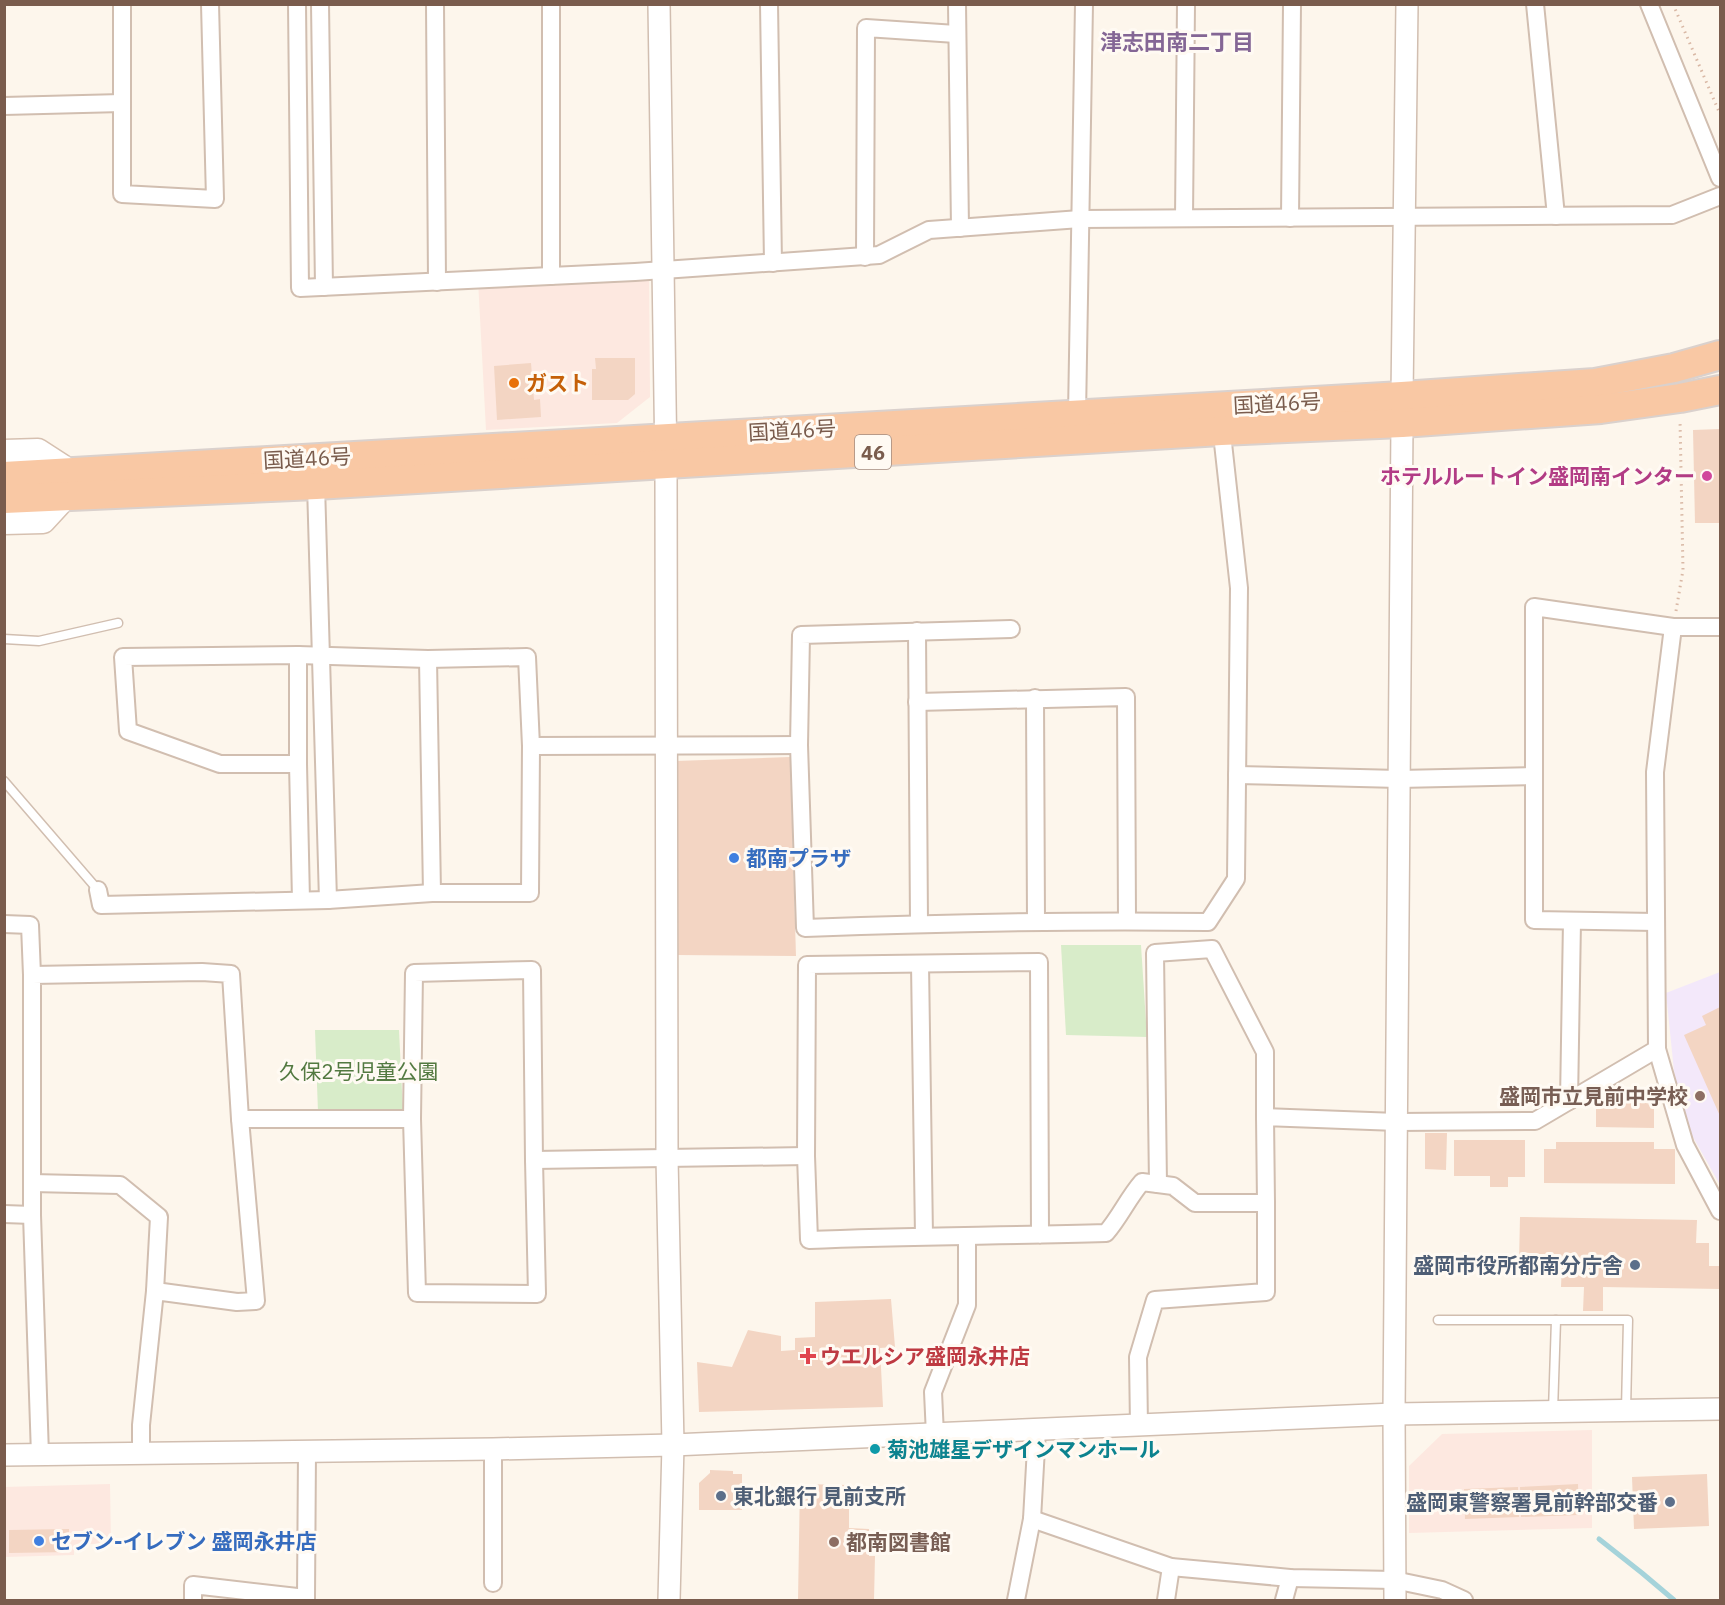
<svg xmlns="http://www.w3.org/2000/svg" width="1725" height="1605" font-family="'IBM Plex Sans','Noto Sans JP',sans-serif">
  <rect width="100%" height="100%" fill="#fdf6ec"/>
  <g fill="#fde8e0">
    <path d="M649,271L650,397L617,423L486,430L478,280Z"/>
    <path d="M1592,1430V1528L1409,1533V1466L1442,1434Z"/>
    <path d="M110,1484L111,1543L74,1545V1555L5,1557L4,1487Z"/>
  </g>
  <path fill="#f3e8fa" d="M1720,972V1185L1684,1121L1674,1071L1666,993Z"/>
  <g fill="#d8ecc9">
    <path d="M1061,945H1141L1147,1037L1066,1035Z"/>
    <path d="M315,1030H399L403,1112H318Z"/>
  </g>
  <g fill="none" stroke-linecap="round" stroke-linejoin="round">
    <path stroke="#a5d3da" stroke-width="5" d="M1599,1539L1642,1573L1674,1600"/>
  </g>
  <g fill="#f3d5c3">
    <path d="M595,358H635V394L628,400H592V369H596Z"/>
    <path d="M531,363L534,400L540,399L541,417L497,420L494,366Z"/>
    <path d="M1720,429V523H1695L1693,430Z"/>
    <path d="M790,757L796,956L676,955L675,761Z"/>
    <path d="M1720,1007V1116L1684,1035L1706,1025L1702,1016Z"/>
    <path d="M1621,1088L1654,1089V1128L1596,1127V1102H1621Z"/>
    <path d="M1425,1133H1447L1446,1170L1425,1169Z"/>
    <path d="M1454,1140H1525V1177H1508V1187H1490V1176H1454Z"/>
    <path d="M1556,1142H1654V1149H1675V1184L1544,1183V1149H1556Z"/>
    <path d="M1520,1217L1697,1220L1696,1243H1709V1266H1720V1289L1603,1287V1311H1583L1584,1287H1561L1562,1264L1519,1263Z"/>
    <path d="M891,1299L895,1347L880,1348L883,1407L699,1412L697,1362L732,1367L748,1330L781,1336V1351L795,1350V1338L815,1337V1302Z"/>
    <path d="M710,1470L733,1471V1474H742V1510H699V1483L710,1473Z"/>
    <path d="M1707,1474L1709,1526L1634,1529L1632,1477Z"/>
    <path d="M800,1484L849,1485V1528L869,1529V1556H875L874,1600H798Z"/>
    <path d="M1578,1484L1579,1515L1521,1517L1520,1487Z"/>
    <path d="M1518,1487L1519,1517L1465,1519L1464,1489Z"/>
    <path d="M69,1529V1552L9,1553V1530Z"/>
  </g>
  <g fill="none" stroke-linecap="round" stroke-linejoin="round">
    <defs>
      <g id="service">
        <path d="M4,639L39,641L118,623"/>
        <path d="M4,781L98,890"/>
        <path d="M1438,1320H1628L1626,1410"/>
        <path d="M1553,1411L1556,1320"/>
      </g>
      <g id="minor">
        <path d="M122,4V194L215,199L210,4"/>
        <path d="M297,4L300,288L635,272L879,255L929,230L1080,219L1672,215L1720,196"/>
        <path d="M320,4L324,287"/>
        <path d="M435,4L437,282"/>
        <path d="M769,4L773,263"/>
        <path d="M957,4L960,228"/>
        <path d="M1535,4L1556,216"/>
        <path d="M1649,4L1720,178"/>
        <path d="M4,106L122,103"/>
        <path d="M1184,218L1186,4"/>
        <path d="M1290,218L1292,4"/>
        <path d="M865,257L866,28L956,34"/>
        <path d="M551,276V4"/>
        <path d="M1077,415L1084,4"/>
        <path d="M316,485L328,900"/>
        <path d="M1673,627L1655,772L1657,1049L1685,1145L1720,1211"/>
        <path d="M1011,629L801,635L799,745L805,928C939,923 1073,920 1208,922L1236,879L1239,588L1221,425"/>
        <path d="M917,631L919,923"/>
        <path d="M298,655V764L301,900"/>
        <path d="M428,659L432,893"/>
        <path d="M1035,698L1036,922"/>
        <path d="M917,702L1126,697L1127,921"/>
        <path d="M531,746L799,745"/>
        <path d="M1237,775L1399,779L1533,776"/>
        <path d="M98,890L101,905L328,900L432,893H530L531,746L527,657L428,659L298,655L123,657L128,731L220,764H298"/>
        <path d="M1656,922L1534,920V607L1673,627H1720"/>
        <path d="M4,924L30,925L32,975"/>
        <path d="M920,964L924,1236"/>
        <path d="M532,970L534,1160L537,1294L417,1293L412,1119L414,973Z"/>
        <path d="M1569,1101L1572,921"/>
        <path d="M534,1160L806,1156"/>
        <path d="M32,1183L120,1185L159,1217L155,1291"/>
        <path d="M1158,1184L1155,953L1212,949L1265,1052V1117"/>
        <path d="M4,1214L32,1215"/>
        <path d="M1040,1235L1039,962L807,965L806,1156L809,1240C908,1236 1007,1236 1106,1233C1120,1217 1128,1198 1142,1182L1173,1186L1195,1203H1266L1265,1117L1397,1122L1535,1121L1657,1049"/>
        <path d="M1139,1426L1138,1357L1155,1300L1266,1292V1203"/>
        <path d="M935,1435L933,1392L967,1305V1236"/>
        <path d="M141,1453V1425L155,1291L237,1302L256,1301L240,1119"/>
        <path d="M40,1455L32,1215V975L202,972L231,974L240,1119H412"/>
        <path d="M1032,1519L1171,1567L1290,1578L1394,1580L1442,1590L1464,1600"/>
        <path d="M493,1583V1449"/>
        <path d="M193,1600V1585L306,1598L307,1451"/>
        <path d="M1016,1600L1032,1519L1037,1430"/>
        <path d="M1166,1600L1171,1567"/>
        <path d="M1284,1600L1290,1578"/>
      </g>
      <g id="tertiary">
        <path d="M659,4L666,465L667,1158L673,1445L669,1600"/>
        <path d="M1402,396L1407,4"/>
        <path d="M4,1455L493,1449L673,1445L1394,1414L1720,1409"/>
        <path d="M1395,1600L1394,1414L1402,423"/>
      </g>
      <g id="secondary">
        <path d="M4,452L38,451L72,473"/>
        <path d="M4,522L43,521L65,497"/>
      </g>
      <g id="trunk">
        <path d="M4,476L1402,396L1595,383L1674,368L1720,355"/>
        <path d="M4,499L316,485L1221,431L1402,423L1601,409L1680,398L1720,390"/>
      </g>
    </defs>
    <use href="#service" stroke="#d1beb0" stroke-width="11"/>
    <use href="#minor" stroke="#d1beb0" stroke-width="20"/>
    <use href="#tertiary" stroke="#d1beb0" stroke-width="24"/>
    <use href="#secondary" stroke="#d6c0b0" stroke-width="27"/>
    <use href="#trunk" stroke="#dad1cd" stroke-width="32"/>
    <g stroke="#d9b8a5" stroke-width="3" stroke-dasharray="1.5 4.5" stroke-linecap="butt">
      <path d="M1673,4L1720,114"/>
      <path d="M1676,611L1683,570L1680,420"/>
    </g>
    <use href="#service" stroke="#fff" stroke-width="8"/>
    <use href="#minor" stroke="#fff" stroke-width="16"/>
    <use href="#tertiary" stroke="#fff" stroke-width="21"/>
    <use href="#secondary" stroke="#fff" stroke-width="24"/>
    <use href="#trunk" stroke="#f9c8a4" stroke-width="28"/>
  </g>
  <circle fill="#e8710a" stroke="#fffaf3" stroke-width="2" cx="514" cy="383" r="6"/>
  <circle fill="#d1479c" stroke="#fffaf3" stroke-width="2" cx="1707" cy="476" r="6"/>
  <g fill="#3f7fe0" stroke="#fffaf3" stroke-width="2">
    <circle cx="734" cy="858" r="6"/>
    <circle cx="39" cy="1541" r="6"/>
  </g>
  <g fill="#8d6e63" stroke="#fffaf3" stroke-width="2">
    <circle cx="1700" cy="1096" r="6"/>
    <circle cx="834" cy="1542" r="6"/>
  </g>
  <g fill="#5c6f8a" stroke="#fffaf3" stroke-width="2">
    <circle cx="1635" cy="1265" r="6"/>
    <circle cx="721" cy="1496" r="6"/>
    <circle cx="1670" cy="1502" r="6"/>
  </g>
  <path fill="#e0444e" stroke="#fffaf3" stroke-width="2" d="M805 1347h6v6h6v6h-6v6h-6v-6h-6v-6h6z"/>
  <circle fill="#0f9aa8" stroke="#fffaf3" stroke-width="2" cx="875" cy="1449" r="6"/>
  <g text-anchor="middle" dominant-baseline="central" stroke-width="6" stroke-linejoin="round" paint-order="stroke">
    <rect fill="#fffaf3" stroke="#a28b7f" stroke-width="1.5" x="855" y="435" width="36" height="34" rx="4.5"/>
    <g font-size="20" font-weight="bold" fill="#7a5c4d">
      <text x="873" y="452">46</text>
    </g>
    <g font-size="21" font-weight="bold" fill="#c56008" stroke="#fffaf3" text-anchor="start">
      <text x="526" y="383">ガスト</text>
    </g>
    <g font-size="21" fill="#7a5c4d" stroke="#fffaf3">
      <text transform="translate(1277 403) rotate(-3)">国道46号</text>
      <text transform="translate(792 430) rotate(-3)">国道46号</text>
      <text transform="translate(307 458) rotate(-3)">国道46号</text>
    </g>
    <g font-size="21" font-weight="bold" fill="#b23c85" stroke="#fffaf3" text-anchor="end">
      <text x="1695" y="476">ホテルルートイン盛岡南インター</text>
    </g>
    <g font-size="21" font-weight="bold" fill="#366cbe" stroke="#fffaf3" text-anchor="start">
      <text x="746" y="858">都南プラザ</text>
      <text x="51" y="1541">セブン-イレブン 盛岡永井店</text>
    </g>
    <g font-size="21" fill="#537a41" stroke="#fffaf3">
      <text x="359" y="1071">久保2号児童公園</text>
    </g>
    <g font-size="21" font-weight="bold" fill="#785e54" stroke="#fffaf3" text-anchor="end">
      <text x="1688" y="1096">盛岡市立見前中学校</text>
      <text x="846" y="1542" text-anchor="start">都南図書館</text>
    </g>
    <g font-size="21" font-weight="bold" fill="#4e5e75" stroke="#fffaf3" text-anchor="end">
      <text x="1623" y="1265">盛岡市役所都南分庁舎</text>
      <text x="733" y="1496" text-anchor="start">東北銀行 見前支所</text>
      <text x="1658" y="1502">盛岡東警察署見前幹部交番</text>
    </g>
    <g font-size="21" font-weight="bold" fill="#be3a42" stroke="#fffaf3" text-anchor="start">
      <text x="820" y="1356">ウエルシア盛岡永井店</text>
    </g>
    <g font-size="21" font-weight="bold" fill="#0d838f" stroke="#fffaf3" text-anchor="start">
      <text x="887" y="1449">菊池雄星デザインマンホール</text>
    </g>
    <g font-size="22" font-weight="bold" fill="#846695" stroke="#fffaf3">
      <text x="1177" y="41">津志田南二丁目</text>
    </g>
  </g>
  <rect width="1725" height="1605" fill="none" stroke="#7a5c4d" stroke-width="12"/>
</svg>
